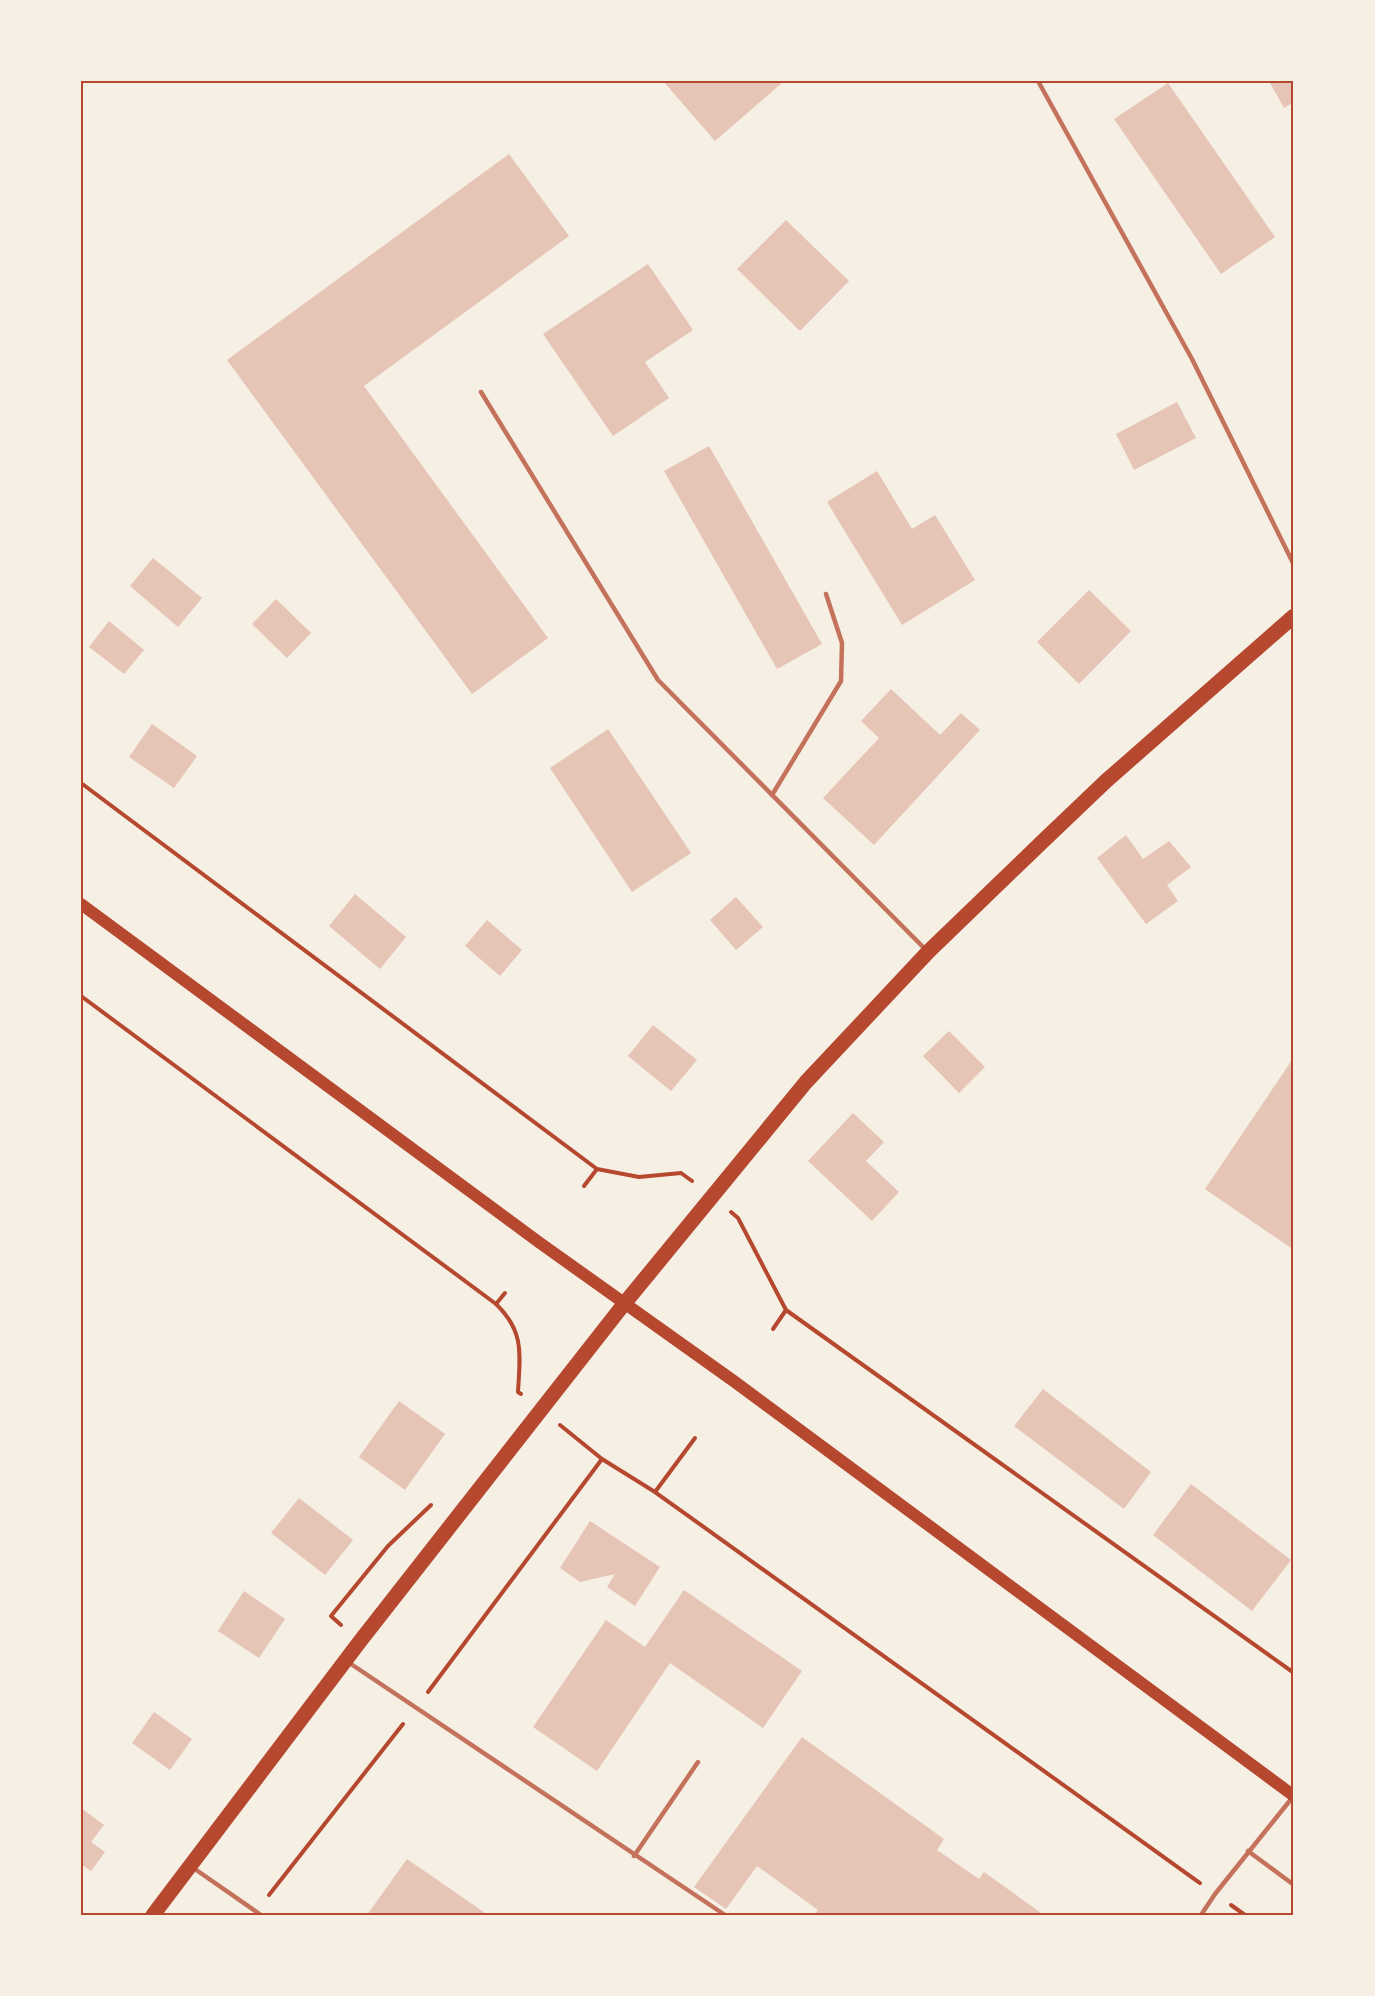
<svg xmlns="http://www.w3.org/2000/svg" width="1375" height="1996" font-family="'DM Sans',sans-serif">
  <rect width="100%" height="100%" fill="#f6efe4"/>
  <g fill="#e6c5b7">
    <path d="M663,81H784L715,141Z"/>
    <path d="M1269,81H1294V102L1284,108Z"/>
    <path d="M1168,83L1275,237L1221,274L1114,119Z"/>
    <path d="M509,154L569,236L364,386L548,638L472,694L227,360Z"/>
    <path d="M786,220L849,281L800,331L737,269Z"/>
    <path d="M648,264L693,330L645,362L669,398L613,436L543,334Z"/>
    <path d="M1177,402L1196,438L1134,470L1116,434Z"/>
    <path d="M709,446L822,644L777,669L664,471Z"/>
    <path d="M877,471L912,529L935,515L975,580L902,625L827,502Z"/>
    <path d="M153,558L202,598L178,627L130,586Z"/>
    <path d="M1089,590L1131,631L1079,684L1037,642Z"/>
    <path d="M276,599L311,633L287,658L252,624Z"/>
    <path d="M109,621L144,650L124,674L89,647Z"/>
    <path d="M891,689L940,735L961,713L980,730L874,845L823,798L879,738L861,721Z"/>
    <path d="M152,724L197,756L174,788L129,757Z"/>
    <path d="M608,729L691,853L632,892L550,768Z"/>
    <path d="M1126,835L1143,859L1169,841L1191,867L1167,885L1178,901L1146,924L1097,858Z"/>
    <path d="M355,894L406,937L380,969L329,926Z"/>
    <path d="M736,897L763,927L736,950L710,920Z"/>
    <path d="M487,920L522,950L500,976L465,946Z"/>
    <path d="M653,1025L697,1060L671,1091L628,1056Z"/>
    <path d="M949,1031L985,1067L959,1093L923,1056Z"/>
    <path d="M1292,1060L1294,1062V1250L1205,1189Z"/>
    <path d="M853,1113L884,1142L866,1161L899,1192L872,1221L808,1161Z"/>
    <path d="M1043,1389L1151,1472L1124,1509L1014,1426Z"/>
    <path d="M399,1401L445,1434L405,1490L359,1457Z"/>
    <path d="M1191,1484L1291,1560L1252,1611L1153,1535Z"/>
    <path d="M299,1498L353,1540L325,1575L271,1533Z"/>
    <path d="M590,1521L660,1567L635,1606L607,1587L615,1574L580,1582L560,1568Z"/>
    <path d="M684,1590L802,1671L763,1728L670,1663L597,1771L533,1727L606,1620L645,1647Z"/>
    <path d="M244,1591L285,1619L259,1658L218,1631Z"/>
    <path d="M154,1712L192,1739L170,1770L132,1743Z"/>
    <path d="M802,1737L944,1839L937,1850L979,1879L984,1872L1044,1915H814L818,1910L757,1866L726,1909L694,1887Z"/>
    <path d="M81,1808L104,1825L91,1842L105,1852L91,1871L81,1864Z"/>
    <path d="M407,1859L488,1915H367Z"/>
  </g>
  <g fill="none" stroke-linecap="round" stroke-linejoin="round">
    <g stroke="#b5482f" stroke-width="4">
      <path d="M81,783L597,1169L639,1177L681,1173L692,1181"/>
      <path d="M81,996L496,1304C525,1332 520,1355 518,1392L521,1394"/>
      <path d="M584,1186L597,1169"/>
      <path d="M731,1212L738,1218L786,1310L1294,1673"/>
      <path d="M496,1304L505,1293"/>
      <path d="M773,1329L786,1310"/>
      <path d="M560,1425L602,1459L655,1492L1200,1883"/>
      <path d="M655,1492L695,1438"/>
      <path d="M341,1625L331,1616L388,1546L431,1505"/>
      <path d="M428,1692L602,1459"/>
      <path d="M269,1895L403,1724"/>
      <path d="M1231,1905L1245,1915"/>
    </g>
    <g stroke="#c5725c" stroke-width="4.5">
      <path d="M1038,81L1192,359L1294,565"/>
      <path d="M481,392L658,680L926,950"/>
      <path d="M772,795L841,681L842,643L826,594"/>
      <path d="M348,1662L725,1915"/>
      <path d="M1248,1851L1294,1885"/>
      <path d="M634,1856L698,1762"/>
      <path d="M192,1867L261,1915"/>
      <path d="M1201,1915L1215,1894L1292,1798"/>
    </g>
    <path stroke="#b5482f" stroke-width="12" d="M81,904L540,1243L735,1382L1294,1796"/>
    <path stroke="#b5482f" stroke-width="15" d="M153,1915L361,1640L624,1304L806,1082L928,952L1041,843L1106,781L1294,616"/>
  </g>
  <rect width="1375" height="1996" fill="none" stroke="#f6efe4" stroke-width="165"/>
  <rect x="82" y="82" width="1210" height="1832" fill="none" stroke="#b5482f" stroke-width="2"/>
</svg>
